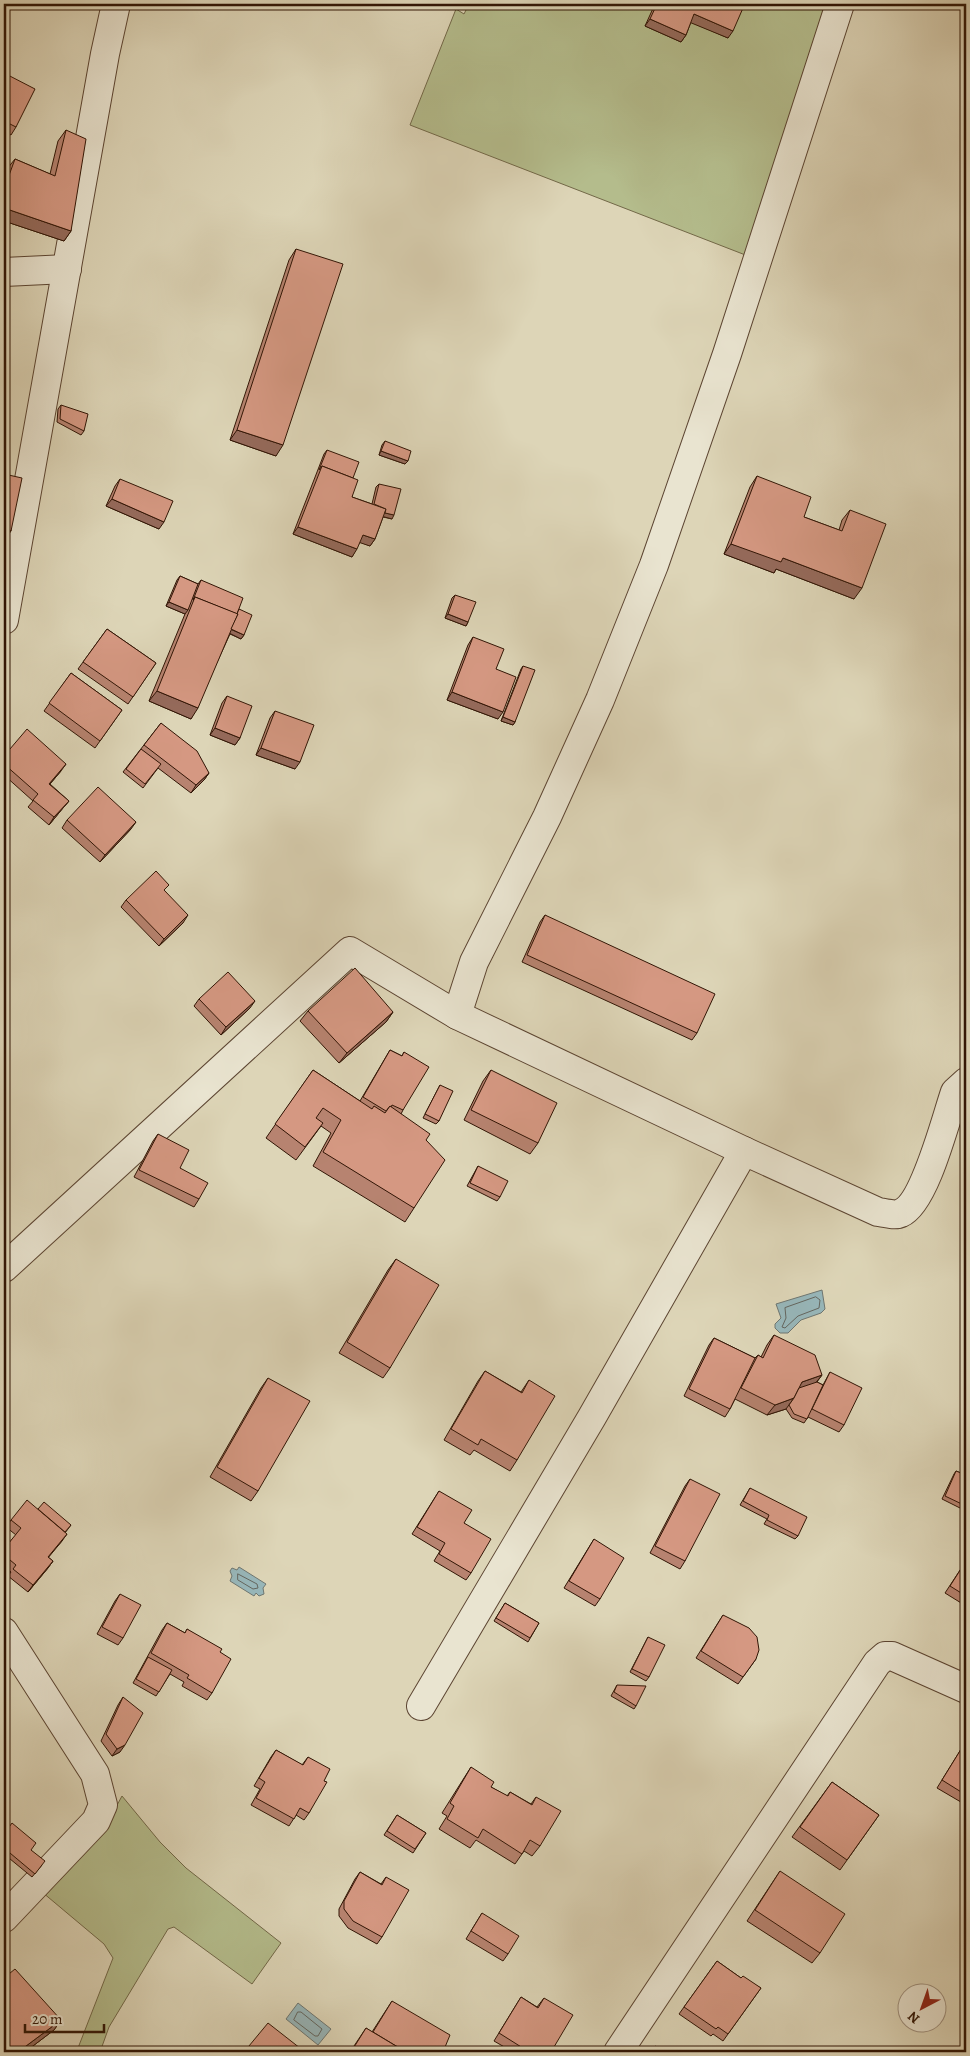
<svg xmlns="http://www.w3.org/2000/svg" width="970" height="2056" font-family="Alegreya,serif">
  <rect width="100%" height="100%" fill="#ddd5b7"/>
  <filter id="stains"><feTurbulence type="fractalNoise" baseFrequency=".004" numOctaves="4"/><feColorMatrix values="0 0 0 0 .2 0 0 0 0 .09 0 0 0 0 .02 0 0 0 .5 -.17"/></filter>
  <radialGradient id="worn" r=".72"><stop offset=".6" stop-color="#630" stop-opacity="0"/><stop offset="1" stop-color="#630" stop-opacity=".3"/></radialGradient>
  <g fill="#b4bc8c" stroke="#726848">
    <path d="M469,4H825L748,256L410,125L456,9L464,14Z"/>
    <path d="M122,1796L160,1842L186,1868L281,1943L252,1984L174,1927L168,1929L109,2027L100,2052H83L78,2048L113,1958L104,1944L42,1892L104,1829Z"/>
  </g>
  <g fill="#97b6b9" stroke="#6e7671">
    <path d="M822,1290L825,1309L821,1313L801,1320L788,1333H780L775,1328V1324L781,1318L776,1304Z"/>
    <path d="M239,1567L266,1584L263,1588L264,1594L259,1596L256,1593L254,1596L230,1581L232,1576L230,1571L232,1568L237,1570Z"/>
    <path d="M298,2003L331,2029L318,2045L286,2019Z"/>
  </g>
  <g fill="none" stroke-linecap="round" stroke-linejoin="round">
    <g stroke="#64665f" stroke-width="1">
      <path d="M816,1297L820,1300L819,1308L798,1316L785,1328L782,1327L786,1318L785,1308Z"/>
      <path d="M238,1574L257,1584L258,1588L253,1589L238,1580Z"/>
      <path d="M298,2012H301L322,2029L318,2036H315L294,2020Z"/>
    </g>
    <defs>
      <g id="minor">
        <path d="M4,272L67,269"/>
        <path d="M4,620L105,54L116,4"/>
        <path d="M457,1015L474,962L547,817L600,700L654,565L727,354L840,4"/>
        <path d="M4,1268L350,951L457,1015L744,1151L878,1212C885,1213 895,1216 901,1213C925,1203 946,1118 955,1092L966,1082"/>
        <path d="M4,1632L95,1774L103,1805L96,1821L4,1918"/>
        <path d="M421,1706L592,1417L744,1151"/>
        <path d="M618,2052L877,1663L885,1656H892L966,1689"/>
      </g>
    </defs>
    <use href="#minor" stroke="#5c4532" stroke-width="30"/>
    <use href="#minor" stroke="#e9e4d0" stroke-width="28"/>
  </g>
  <g fill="#b78370" stroke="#311505">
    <path d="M655,4H733L728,38L691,22L686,35L681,42L645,26Z"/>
    <path d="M4,73L16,127L11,135L4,131Z"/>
    <path d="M66,130L71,231L64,241L4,221V179L7,169L15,159L50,174L58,141Z"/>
    <path d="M296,249L276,456L230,440L289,260Z"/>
    <path d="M61,405L84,431L81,435L57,422L58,409Z"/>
    <path d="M385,441L408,461L405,464L379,455L382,445Z"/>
    <path d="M327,450L353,478L352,497L372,504L376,487L379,484L392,519L383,517L375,539L370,546L360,542L352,557L293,534L324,454Z"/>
    <path d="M4,474L11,531L6,538L4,537Z"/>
    <path d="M757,476L804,517L839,530L842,520L850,510L854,599L776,569L774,573L724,554L750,487Z"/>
    <path d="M120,479L159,529L106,506L115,486Z"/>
    <path d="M180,576L198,584L201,580L239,609L244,635L241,639L230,634L191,719L149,701L185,614L166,606L177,580Z"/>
    <path d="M455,595L468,622L466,626L445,618L452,598Z"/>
    <path d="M107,629L156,663L128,704L78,669Z"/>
    <path d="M473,637L496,669L498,719L447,700L468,645Z"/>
    <path d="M523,666L515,722L513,725L501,721L521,669Z"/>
    <path d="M71,673L122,710L95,748L44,711Z"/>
    <path d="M227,696L240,738L235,745L210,735L222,703Z"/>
    <path d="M275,711L295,769L256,755L270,718Z"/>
    <path d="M161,723L209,773L204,780L191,793L158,768L143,788L123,772Z"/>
    <path d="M4,756L61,771L50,784L69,801L63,808L49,825L28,807L33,801L4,775Z"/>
    <path d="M67,820L131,829L100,862L62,828Z"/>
    <path d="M165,891L183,923L159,946L121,907L126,900Z"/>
    <path d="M545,915L697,1033L692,1040L522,962L540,922Z"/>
    <path d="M199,999L250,1008L221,1035L194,1006Z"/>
    <path d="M308,1011L393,1012L386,1022L339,1063L300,1021Z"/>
    <path d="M390,1050L402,1056L404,1052L403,1110L401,1114L426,1140L414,1208L405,1222L313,1166L331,1133L321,1126L296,1160L266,1138L313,1070L360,1101Z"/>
    <path d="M491,1070L538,1143L530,1154L464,1120L483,1081Z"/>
    <path d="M440,1085L439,1121L436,1124L423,1118Z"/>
    <path d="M158,1134L180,1168L199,1199L194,1207L134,1177L153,1141Z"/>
    <path d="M478,1166L500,1197L497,1201L467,1186Z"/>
    <path d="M396,1259L390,1368L383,1378L339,1353L388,1270Z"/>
    <path d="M774,1335L822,1375L817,1382L823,1385L830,1372L844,1425L839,1432L808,1417L804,1423L792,1418L786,1409L767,1415L735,1399L730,1409L725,1417L684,1396L709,1345L714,1338L755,1358L758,1355L761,1357L767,1345Z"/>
    <path d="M485,1371L521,1392L529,1380L517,1460L510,1471L474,1450L470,1455L444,1440L478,1381Z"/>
    <path d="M268,1378L258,1491L251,1501L210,1477L261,1388Z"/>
    <path d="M956,1471L966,1475V1511L942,1499L954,1474Z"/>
    <path d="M690,1479L685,1561L680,1569L650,1553L685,1486Z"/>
    <path d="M750,1488L798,1536L795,1539L764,1524L767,1519L740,1505Z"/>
    <path d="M439,1491L464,1523L471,1573L466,1580L434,1561L440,1551L412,1534Z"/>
    <path d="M38,1509L71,1525L65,1533L62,1541L48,1557L53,1561L48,1568L28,1592L8,1576L11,1572L4,1566V1549L16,1535L6,1527L11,1520Z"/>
    <path d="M594,1539L600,1599L595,1606L564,1588Z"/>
    <path d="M966,1561V1606L945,1593Z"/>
    <path d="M120,1594L123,1638L118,1645L97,1634L115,1601Z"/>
    <path d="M505,1603L539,1623L528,1642L494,1621Z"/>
    <path d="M723,1615L756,1659L738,1684L696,1658Z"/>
    <path d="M167,1623L185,1633L187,1629L220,1652L212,1693L207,1700L182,1686L184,1682L170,1674L156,1696L133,1683L162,1630Z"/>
    <path d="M648,1637L649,1677L646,1681L630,1672Z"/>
    <path d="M617,1685L636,1706L634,1709L611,1696Z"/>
    <path d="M123,1697L120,1752L112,1756L101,1741L118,1705Z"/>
    <path d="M963,1746L965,1748L966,1746V1805L937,1788Z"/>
    <path d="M276,1750L302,1765L308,1757L324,1781L309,1813L304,1820L296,1815L289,1826L251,1805L260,1789L254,1786L271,1757Z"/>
    <path d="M471,1767L491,1787L507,1796L510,1792L531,1804L536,1797L540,1846L532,1856L524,1851L515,1864L476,1840L470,1848L439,1829L447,1816L442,1813L464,1778Z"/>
    <path d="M832,1782L879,1815L840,1870L792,1837Z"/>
    <path d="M397,1815L426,1833L413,1853L384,1835Z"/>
    <path d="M4,1834L31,1850L42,1865L32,1877L4,1854Z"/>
    <path d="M780,1871L820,1953L812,1963L747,1921Z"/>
    <path d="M360,1872L381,1884L386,1877L382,1937L377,1944L348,1928L339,1916V1909L355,1879Z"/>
    <path d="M482,1913L508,1954L503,1961L466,1939Z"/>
    <path d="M717,1961L741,1978L761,1988L723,2041L713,2034L711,2036L679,2014Z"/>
    <path d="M4,1978L61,2020L54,2030L25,2052H4Z"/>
    <path d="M521,1997L537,2007L544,1998L551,2052H513L494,2041Z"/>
    <path d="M392,2001L443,2052H350L366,2028L372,2032Z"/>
  </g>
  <g fill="#956a5b" stroke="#311505">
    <path d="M694,14L733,31L728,38L689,22Z"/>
    <path d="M650,19L686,35L681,42L645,26Z"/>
    <path d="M4,208L71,231L64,241L4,221Z"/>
    <path d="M237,430L283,445L276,456L230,440Z"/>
    <path d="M381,451L408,461L405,464L379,455Z"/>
    <path d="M112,499L164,522L159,529L106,506Z"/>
    <path d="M373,510L394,515L392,519L370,513Z"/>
    <path d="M298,527L357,549L352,557L293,534Z"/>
    <path d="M363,535L375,539L370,546L358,542Z"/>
    <path d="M731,544L783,558L862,588L854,599L776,569L774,573L724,554Z"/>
    <path d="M169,602L188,610L185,614L166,606Z"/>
    <path d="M448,614L468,622L466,626L445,618Z"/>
    <path d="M230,629L244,635L241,639L227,632Z"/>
    <path d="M157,691L198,708L191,719L149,701Z"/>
    <path d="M452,692L503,712L498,719L447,700Z"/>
    <path d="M503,717L515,722L513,725L501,721Z"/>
    <path d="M215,728L240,738L235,745L210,735Z"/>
    <path d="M261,748L300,762L295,769L256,755Z"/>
    <path d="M66,764L61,771L44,791L49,784Z"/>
    <path d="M209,773L204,780L191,793L196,785Z"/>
    <path d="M69,801L63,808L49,825L54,817Z"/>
    <path d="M136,822L131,829L100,862L105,855Z"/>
    <path d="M188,915L183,923L159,946L164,939Z"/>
    <path d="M255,1001L250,1008L221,1035L226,1027Z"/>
    <path d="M393,1012L386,1022L339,1063L347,1053Z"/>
    <path d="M822,1375L814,1385L795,1392L802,1382Z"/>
    <path d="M794,1398L786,1409L767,1415L775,1405Z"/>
    <path d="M67,1534L62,1541L43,1564L48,1557Z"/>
    <path d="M53,1561L48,1568L28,1592L33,1585Z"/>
    <path d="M125,1745L120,1752L112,1756L117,1749Z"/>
    <path d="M61,2020L54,2030L25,2052H18Z"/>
  </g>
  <g fill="#d59882" stroke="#311505">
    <path d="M657,4H733L743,8L733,31L694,14L686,35L650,19Z"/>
    <path d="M4,73L35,89L16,127L4,121Z"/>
    <path d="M66,130L86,139L71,231L4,208V189L15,159L55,176Z"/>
    <path d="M296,249L343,264L283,445L237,430Z"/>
    <path d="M61,405L88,414L84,431L60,419Z"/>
    <path d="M4,426L7,427L4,434Z"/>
    <path d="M385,441L411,451L408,461L381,451Z"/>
    <path d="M327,450L359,462L353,478L322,466L319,470Z"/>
    <path d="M322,466L358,480L352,497L386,509L375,539L363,535L357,549L298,527Z"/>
    <path d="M4,474L22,478L11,531L4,527Z"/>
    <path d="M757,476L811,497L804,517L842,531L850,510L886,524L862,588L783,558L781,562L731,544Z"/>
    <path d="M120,479L173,501L164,522L112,499Z"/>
    <path d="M379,484L401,489L394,515L385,513L386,509L374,504Z"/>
    <path d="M180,576L198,584L188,610L169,602Z"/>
    <path d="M201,580L243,598L237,614L195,597L193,600Z"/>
    <path d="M455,595L476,602L468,622L448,614Z"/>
    <path d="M195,597L238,614L198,708L157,691Z"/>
    <path d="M239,609L252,615L244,635L231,629L238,614H237Z"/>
    <path d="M107,629L156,663L133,697L83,662Z"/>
    <path d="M473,637L504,649L496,669L516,677L503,712L452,692Z"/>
    <path d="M523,666L535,670L515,722L503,717Z"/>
    <path d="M71,673L122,710L100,741L49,703Z"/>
    <path d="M227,696L252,706L240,738L215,728Z"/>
    <path d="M275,711L314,725L300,762L261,748Z"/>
    <path d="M161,723L197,751L209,773L196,785L144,745Z"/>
    <path d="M27,729L66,764L49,784L69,801L54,817L33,800L38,794L4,764V756Z"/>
    <path d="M141,749L161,764L145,784L126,769Z"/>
    <path d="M98,787L136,822L105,855L67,820Z"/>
    <path d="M156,871L169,885L164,890L188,915L164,939L126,900Z"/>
    <path d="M545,915L715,994L697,1033L527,955Z"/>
    <path d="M355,968L393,1012L347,1053L308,1011Z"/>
    <path d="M228,972L255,1001L226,1027L199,999Z"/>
    <path d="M390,1050L402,1056L404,1052L429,1067L403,1110L392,1105L391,1107L390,1106L386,1111L363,1097Z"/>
    <path d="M313,1070L372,1109L374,1106L385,1113L390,1106L430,1134L426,1140L445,1160L414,1208L323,1152L341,1120L323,1108L316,1118L323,1123L305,1147L275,1124Z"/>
    <path d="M491,1070L557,1103L538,1143L471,1110Z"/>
    <path d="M440,1085L453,1091L439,1121L425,1114Z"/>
    <path d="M158,1134L189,1150L180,1168L208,1183L199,1199L139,1170Z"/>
    <path d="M478,1166L508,1181L500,1197L470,1183Z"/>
    <path d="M396,1259L439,1285L390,1368L347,1342Z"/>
    <path d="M774,1335L815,1355L822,1375L802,1382L794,1398L775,1405L741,1388L758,1355L763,1358Z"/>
    <path d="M714,1338L755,1358L730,1409L689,1389Z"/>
    <path d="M485,1371L522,1393L529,1380L555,1396L517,1460L481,1439L478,1445L451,1429Z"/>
    <path d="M830,1372L862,1388L844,1425L812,1409Z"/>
    <path d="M268,1378L310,1401L258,1491L217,1467Z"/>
    <path d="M817,1382L823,1385L807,1419L794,1414L789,1405L794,1398L799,1388Z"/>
    <path d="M956,1471L966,1475V1506L945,1496Z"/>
    <path d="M690,1479L720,1494L685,1561L655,1546Z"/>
    <path d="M750,1488L807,1517L798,1536L767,1520L769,1515L743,1501Z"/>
    <path d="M439,1491L472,1510L464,1523L491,1539L471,1573L439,1554L445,1543L417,1527Z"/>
    <path d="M27,1500L67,1534L48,1557L53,1561L33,1585L13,1569L16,1565L4,1555V1549L21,1528L11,1520Z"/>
    <path d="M44,1502L71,1525L65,1532L38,1509Z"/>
    <path d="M594,1539L624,1558L600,1599L569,1581Z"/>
    <path d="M966,1561V1596L950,1586Z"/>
    <path d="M120,1594L141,1605L123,1638L102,1627Z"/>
    <path d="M505,1603L539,1623L530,1638L496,1618Z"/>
    <path d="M723,1615L749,1628L757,1637L759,1650L756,1659L743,1677L701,1651Z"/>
    <path d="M167,1623L185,1633L187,1629L222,1649L220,1652L231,1659L212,1693L187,1678L189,1675L151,1653Z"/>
    <path d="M648,1637L665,1645L649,1677L632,1669Z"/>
    <path d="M148,1657L172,1670L159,1692L136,1679Z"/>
    <path d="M617,1685L646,1686L636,1706L614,1692Z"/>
    <path d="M123,1697L143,1713L125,1745L117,1749L106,1734Z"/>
    <path d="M963,1746L966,1748V1795L942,1780Z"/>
    <path d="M276,1750L303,1765L308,1757L330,1769L324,1781L327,1782L309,1813L300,1808L294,1819L256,1798L265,1782L259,1778Z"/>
    <path d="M471,1767L494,1782L491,1787L508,1796L510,1792L532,1805L536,1797L561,1811L540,1846L530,1840L522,1854L483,1829L478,1838L447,1819L454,1806L450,1803Z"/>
    <path d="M832,1782L879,1815L847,1860L800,1827Z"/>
    <path d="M397,1815L426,1833L415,1849L387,1831Z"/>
    <path d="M12,1823L36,1843L31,1850L45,1861L35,1874L4,1848V1834Z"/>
    <path d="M780,1871L845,1914L820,1953L755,1910Z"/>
    <path d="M360,1872L382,1885L386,1877L409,1890L382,1937L353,1921L344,1909V1901Z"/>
    <path d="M482,1913L519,1936L508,1954L471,1931Z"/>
    <path d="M717,1961L741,1978L743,1976L761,1988L728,2034L718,2027L716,2029L684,2007Z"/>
    <path d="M15,1969L61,2020L18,2052H10L4,2045V1978Z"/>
    <path d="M521,1997L538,2008L544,1998L573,2015L551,2052H524L526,2050L499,2033Z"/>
    <path d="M392,2001L450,2035L443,2052H406L373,2032Z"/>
    <path d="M268,2023L305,2052H244Z"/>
    <path d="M366,2028L406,2052H351Z"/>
    <path d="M655,2046L665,2052H652Z"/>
  </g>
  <rect width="970" height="2056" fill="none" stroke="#ddd5b7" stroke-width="20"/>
  <rect x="5" y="5" width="960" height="2046" fill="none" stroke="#311505" stroke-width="2.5"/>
  <rect x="10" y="10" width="950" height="2036" fill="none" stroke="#311505"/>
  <g transform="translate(922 2008) rotate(221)"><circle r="24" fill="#e9e4d0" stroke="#9f917f"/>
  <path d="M0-4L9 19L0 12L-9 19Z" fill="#8f2418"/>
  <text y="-8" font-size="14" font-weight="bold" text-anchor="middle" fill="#311505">N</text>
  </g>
  <path d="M25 2024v8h79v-8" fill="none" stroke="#311505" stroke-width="2.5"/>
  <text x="32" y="2024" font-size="15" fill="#311505" stroke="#e9e4d0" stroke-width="4" paint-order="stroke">20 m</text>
  <rect width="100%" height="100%" filter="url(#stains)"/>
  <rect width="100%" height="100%" fill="url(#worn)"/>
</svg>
